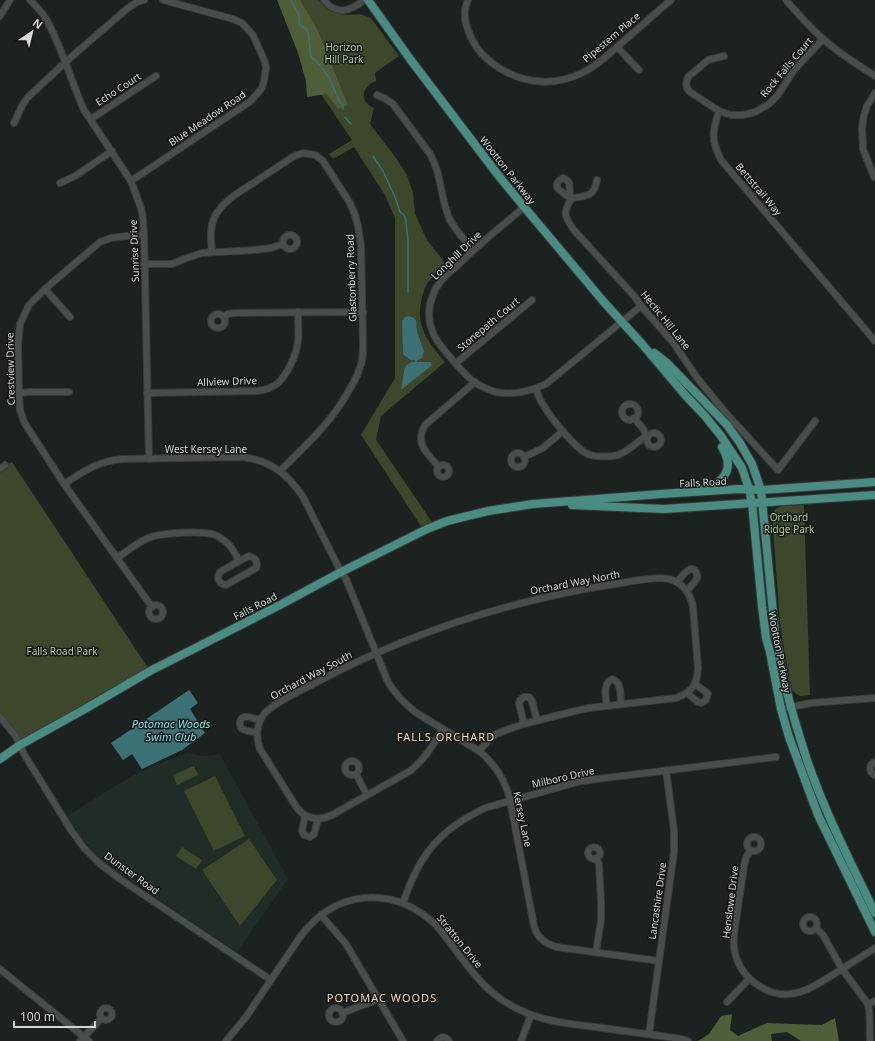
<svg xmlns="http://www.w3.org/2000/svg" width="875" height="1041" font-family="'Noto Sans',sans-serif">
  <rect width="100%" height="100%" fill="#1c221f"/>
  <path fill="#212c27" d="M188,753L205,756L220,754L288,879L237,952L107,864L83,840L67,816L130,777L165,761Z"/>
  <g fill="#3c472c">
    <path d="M278,0H319L324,6L331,11L340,14L350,15L360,14L371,18L399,56L375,73L376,81C367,84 360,93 366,102C368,105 371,107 374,108L370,124L396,158L407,175L413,193L415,214L427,240L445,263C439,270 432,277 427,284C424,289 422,296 421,302C416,328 429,343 445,362L381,416L376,440L432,522L421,526L361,435L395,378V218L385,195L354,147L333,159L329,154L352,140L323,97Z"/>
    <path d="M12,462L150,671L20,745L0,717V469Z"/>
    <path d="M804,505L810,695L800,696L792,691L785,655L780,623L772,516L775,509L782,506Z"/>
    <path d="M194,766L198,775L177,785L173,775Z"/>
    <path d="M215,776L245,836L214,851L184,791Z"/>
    <path d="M249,839L277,880L240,926L202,870Z"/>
    <path d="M182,847L202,860L196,869L176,856Z"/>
  </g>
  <g fill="#4f5d39">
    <path d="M277,0H300L317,29L348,105L338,109L327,94L307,97L306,81L298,53Z"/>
    <path d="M732,1014L730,1030L738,1036L767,1023L822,1025L835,1018L839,1041H801L787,1032L771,1034L772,1041H698L709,1034L721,1016Z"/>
  </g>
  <g fill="#3c7276">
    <path d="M408,316L412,317L416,320L417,332L424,351L422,358L418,360H410L403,354L402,321L405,317Z"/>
    <path d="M412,362H431L432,365L401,390C403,384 403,370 406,366C407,365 410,363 412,362Z"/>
    <path d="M189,690L198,703L190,709L205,733L182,750L142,769L132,754L123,760L111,743Z"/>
  </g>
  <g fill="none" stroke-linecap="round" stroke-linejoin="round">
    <g stroke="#3c7276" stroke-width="1.5">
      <path d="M291,0L299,15V21L300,25L306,29L308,32L311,57C327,69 332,84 340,102L343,105V109"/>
      <path d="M345,117L351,124"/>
      <path d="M373,156L383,171L395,197L400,212L404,215L406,220V224L408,240V292"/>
      <path d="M416,360V362"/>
    </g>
    <defs>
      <g id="minor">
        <path d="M30,0C36,6 42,12 46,19C62,47 71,81 84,110L131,181L141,208L143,219L144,234L149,459"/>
        <path d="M324,0C336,16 351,11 364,0"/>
        <path d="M468,0C467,3 466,6 465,9C463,26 474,47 486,58C513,82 549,89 582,73C595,67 607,56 618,46C636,31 653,15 671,0"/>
        <path d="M786,0C797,13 809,26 822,38C838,53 857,64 875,76"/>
        <path d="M0,16L10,0"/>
        <path d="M617,47L639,70"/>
        <path d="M724,56L708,60L688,77L686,84L687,88L690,92L719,111L731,115H743L755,112L769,104L778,95L794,70L823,39"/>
        <path d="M377,95L386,99L393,104L430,154C442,174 440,199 450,220C456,231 465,240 473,250"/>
        <path d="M719,111C712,132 711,140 721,160L875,341"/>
        <path d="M91,119L156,76"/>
        <path d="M14,123L22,106L27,98L70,58L128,8L137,2L144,0"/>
        <path d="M874,177L863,149L862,127L864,115L867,106L875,93"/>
        <path d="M597,180C593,200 586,194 571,199C567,189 574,182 563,178C548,187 564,192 571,199C563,213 564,215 573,229L635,297L641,306L672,341L698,379L725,412L778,470L815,421"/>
        <path d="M131,181L251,101L262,88L264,81L266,68L265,62L253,35L242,23L233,19L163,0"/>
        <path d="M60,183L75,176L112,151"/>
        <path d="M524,207C502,226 479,244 458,265C448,274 437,282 433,295C428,307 428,321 433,333C438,345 464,374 474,382C480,386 489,390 496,392C514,396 531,391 546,384L641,306"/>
        <path d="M144,234L111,238L100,242L45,289L29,305L20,324L18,344L19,393L20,410L24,422L64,484L152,607"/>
        <circle cx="290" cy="242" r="7"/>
        <path d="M212,252C211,240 209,228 215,216C224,200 241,191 255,182C268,173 281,165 294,156L303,153L315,155L323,161L350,203L355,215L358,226L361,245L363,343C363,353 363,362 359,370C357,378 352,385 348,392C331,423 305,446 280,471"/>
        <path d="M144,264H172L184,259L202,253L255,250L271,248L283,244"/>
        <path d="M45,289L70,317"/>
        <circle cx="218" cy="321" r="7"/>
        <path d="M224,317L228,314L234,313L363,312"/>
        <path d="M456,363L532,300"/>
        <path d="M536,389C538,395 540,401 544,406C551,418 577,451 590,455C597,457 611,457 618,455C626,453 639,441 646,436L644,430L634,418"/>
        <path d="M19,393L29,392H69"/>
        <path d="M147,393L257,391C265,390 272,388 278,383C287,375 297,354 298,341C299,332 298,322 298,312"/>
        <circle cx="630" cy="412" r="8"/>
        <circle cx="654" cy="440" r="7"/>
        <circle cx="518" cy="460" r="7"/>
        <path d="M524,457L543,448L563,431"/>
        <circle cx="443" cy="471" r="6"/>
        <path d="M439,467C428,454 414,444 425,425L475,382"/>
        <path d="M0,469L5,465"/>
        <path d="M64,484C86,470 96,462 122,459L243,457C271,461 288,474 303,497L341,572L346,579L388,682C395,694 404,703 415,712L479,751C494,763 506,781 510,800L534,926C537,938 545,943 556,947L659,961"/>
        <path d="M117,558C127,551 137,543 148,538C161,533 202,530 215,535C218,536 222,539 225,541C232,546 235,554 239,561L249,556C255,558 259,562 256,568L226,585C219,584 216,578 220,572L239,561"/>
        <path d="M677,582C681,578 690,563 696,572C697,574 698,576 697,578C695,582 690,587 687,591"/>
        <circle cx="156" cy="612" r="7"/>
        <path d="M687,693L698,702L701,703L706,700L708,694L706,692L695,684"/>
        <path d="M607,706C606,697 602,684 612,679C622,682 620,695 621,704"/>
        <path d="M781,709L811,703L875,698"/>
        <path d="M0,717L15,735L24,754L71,830L84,848L99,863L120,879L271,980"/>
        <path d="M524,724L519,703L520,700L524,697H529L532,701L537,721"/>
        <path d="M443,729C433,745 425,759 410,771L332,815C319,821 307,820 297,808L260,749C256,738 256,724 264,714C275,702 300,691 315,683C410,632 515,599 621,583C633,581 659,576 669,579C683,582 691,595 693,607L698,668C697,684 693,692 676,698L589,708L575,711L524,724L509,729L496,734L488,741L479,751"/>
        <path d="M257,732C253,732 244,731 241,728C240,727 240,723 240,722C242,712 254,719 260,720"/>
        <circle cx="352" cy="768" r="7"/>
        <path d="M875,762C870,764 869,768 871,772L875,775"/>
        <path d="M356,774L367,795"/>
        <path d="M305,816L302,831L304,835L310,837L314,834L318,819"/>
        <circle cx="754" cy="844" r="7"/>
        <circle cx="594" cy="853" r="6"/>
        <path d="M750,850L746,858L744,866C742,882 739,898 737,914C735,925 733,936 734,947C736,962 744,975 755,983C787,1007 811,988 839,971C851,963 863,956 875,948"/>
        <path d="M596,858L599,864L601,902V920L596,952"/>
        <path d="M403,903C419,855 439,830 485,808L581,781L776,757"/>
        <path d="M321,915L346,944L403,1041"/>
        <circle cx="810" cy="924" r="7"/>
        <path d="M816,928L823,935L842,969L868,1004"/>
        <path d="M0,969L89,1041"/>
        <path d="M727,1002L749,979"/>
        <circle cx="106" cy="1014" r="6"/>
        <circle cx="336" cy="1015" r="7"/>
        <path d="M342,1013L379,999"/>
        <path d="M649,1034L674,852V831L666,770"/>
        <path d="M80,1041L101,1019"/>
        <path d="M226,1041L246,1017L300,937C335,890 391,884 435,924C455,947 471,975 494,994C528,1021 562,1023 603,1028C629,1032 656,1035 682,1039L688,1041"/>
        <path d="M437,1041C441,1036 446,1036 449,1041"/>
        <path d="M521,1041L531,1015"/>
        <path d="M870,1041C869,1028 871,1017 868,1004L875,1001"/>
      </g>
      <g id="major">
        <path d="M368,0L410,59L498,175L520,202L603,301L642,344L686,396L705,416L721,436L742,468L749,489L752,503L762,606L766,638L770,652L781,709L789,737L818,815L875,932"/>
        <path d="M654,353L667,363L727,425L740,443L752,464L761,490L775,633C778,647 780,661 783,675C789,704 798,732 807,760C825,813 851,863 875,913"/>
        <path d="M704,489C725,483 735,467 722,447"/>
        <path d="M572,505L664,509L875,495"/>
        <path d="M0,759L20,745L85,709L150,671L280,605L341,572L427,529L447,521L488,511L533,504L661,494L739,489L761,490L875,482"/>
      </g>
    </defs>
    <use href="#minor" stroke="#373c3a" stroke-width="8"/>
    <use href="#major" stroke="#373c3a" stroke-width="10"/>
    <use href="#minor" stroke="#484f4b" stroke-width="6"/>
    <use href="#major" stroke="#4a8c81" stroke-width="8"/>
  </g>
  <g text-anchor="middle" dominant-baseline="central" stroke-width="3" stroke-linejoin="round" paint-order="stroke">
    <g font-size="10" fill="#d3d7d5" stroke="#131816">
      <text transform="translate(611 37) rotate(-40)">Pipestem Place</text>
      <text transform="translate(786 67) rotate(-50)">Rock Falls Court</text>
      <text transform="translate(118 89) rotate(-33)">Echo Court</text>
      <text transform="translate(207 118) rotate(-34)">Blue Meadow Road</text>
      <text transform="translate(508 170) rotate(52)">Wootton Parkway</text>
      <text transform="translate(759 189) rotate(50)">Bettstrail Way</text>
      <text transform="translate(134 251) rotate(-92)">Sunrise Drive</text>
      <text transform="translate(456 255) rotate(-44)">Longhill Drive</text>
      <text transform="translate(351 278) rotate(-92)">Glastonberry Road</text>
      <text transform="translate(666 320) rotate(51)">Hectic Hill Lane</text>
      <text transform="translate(488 324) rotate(-40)">Stonepath Court</text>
      <text transform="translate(10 369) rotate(-91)">Crestview Drive</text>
      <text transform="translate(227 381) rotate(-2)">Allview Drive</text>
      <text x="206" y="449">West Kersey Lane</text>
      <text transform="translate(703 482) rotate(-3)">Falls Road</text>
      <text transform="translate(575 582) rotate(-11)">Orchard Way North</text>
      <text transform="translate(255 606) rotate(-27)">Falls Road</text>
      <text transform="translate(780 652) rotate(79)">Wootton Parkway</text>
      <text transform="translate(311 675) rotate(-28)">Orchard Way South</text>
      <text transform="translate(563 777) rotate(-13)">Milboro Drive</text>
      <text transform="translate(523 819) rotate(78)">Kersey Lane</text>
      <text transform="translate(132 873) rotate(36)">Dunster Road</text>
      <text transform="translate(657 901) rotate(-82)">Lancashire Drive</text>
      <text transform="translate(730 902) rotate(-83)">Henslowe Drive</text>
      <text transform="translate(460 941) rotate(51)">Stratton Drive</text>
    </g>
    <g font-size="10" fill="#b2cb8d" stroke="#131816">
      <text x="344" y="47">Horizon<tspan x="344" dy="12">Hill Park</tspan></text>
      <text x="789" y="517">Orchard<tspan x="789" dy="12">Ridge Park</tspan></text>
      <text x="62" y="651">Falls Road Park</text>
    </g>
    <g font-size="11" font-style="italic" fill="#86e1e8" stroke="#131816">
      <text x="171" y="723">Potomac Woods<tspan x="171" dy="13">Swim Club</tspan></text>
    </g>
    <g font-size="11" letter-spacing="1" fill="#fbdab6" stroke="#131816">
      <text x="446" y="736">FALLS ORCHARD</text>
      <text x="382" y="997">POTOMAC WOODS</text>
    </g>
  </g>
  <g transform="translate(32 32) rotate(35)" stroke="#131816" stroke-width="3" paint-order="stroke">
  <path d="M0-3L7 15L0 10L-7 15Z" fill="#d3d7d5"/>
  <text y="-6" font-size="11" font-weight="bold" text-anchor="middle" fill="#d3d7d5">N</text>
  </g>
  <path d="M14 1021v6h81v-6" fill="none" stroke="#d3d7d5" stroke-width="2"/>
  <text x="20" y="1021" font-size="12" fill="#d3d7d5" stroke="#131816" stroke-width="3" paint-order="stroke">100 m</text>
</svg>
